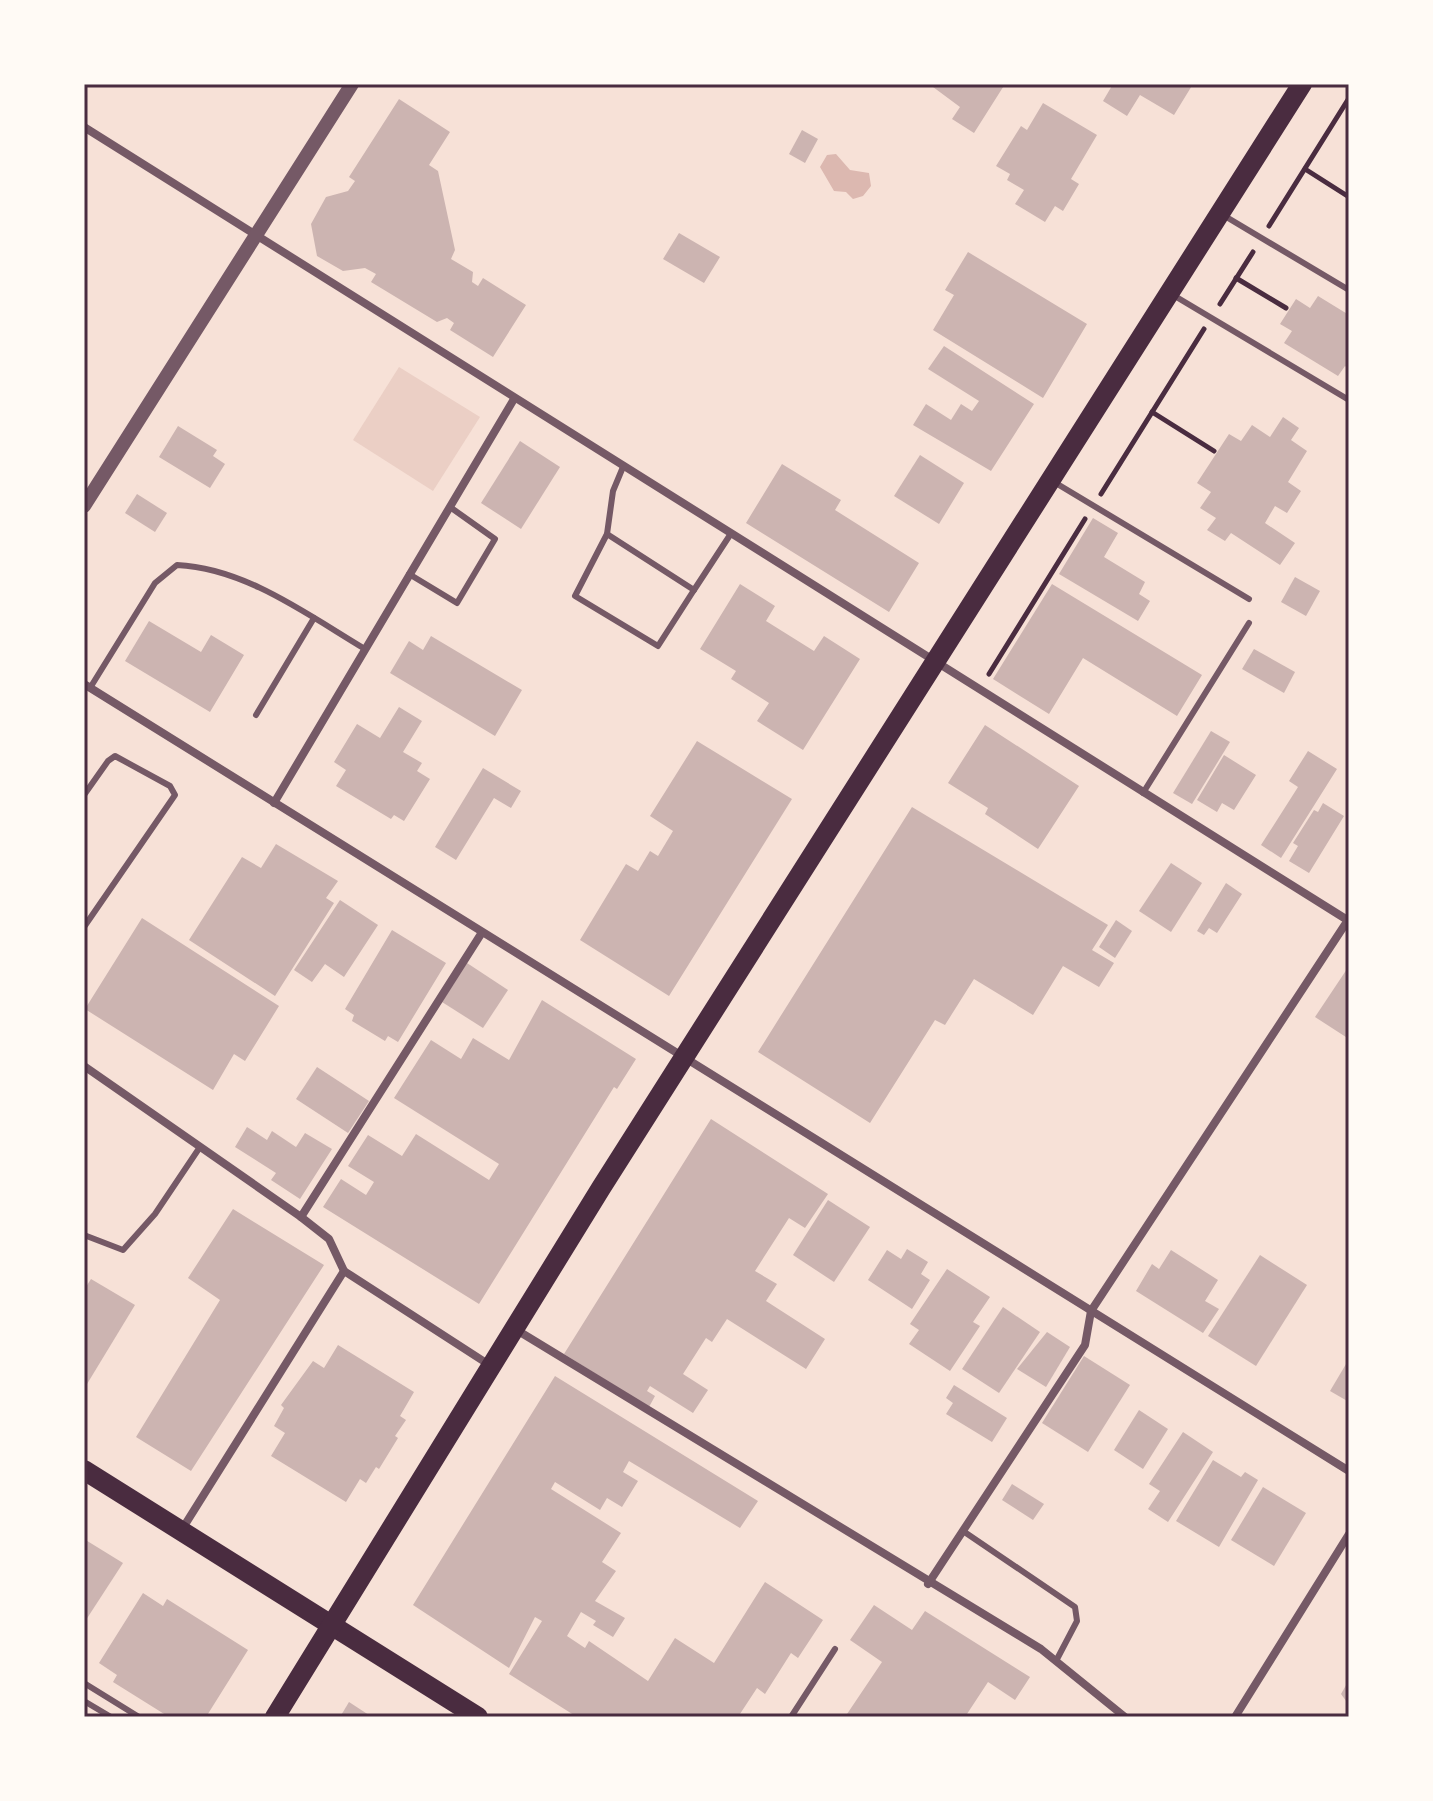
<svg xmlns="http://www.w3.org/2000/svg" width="1433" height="1801" font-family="'Varela Round',sans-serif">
  <rect width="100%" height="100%" fill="#f7e1d7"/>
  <path fill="#ebcfc5" d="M399,367L480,417L433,491L353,440Z"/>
  <path fill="#dcb8b0" d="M836,154L850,170L869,173L871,186L863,196L853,199L846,192L834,191L820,167L827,155Z"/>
  <g fill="#ccb4b1">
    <path d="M929,84H1005L974,133L952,119L960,107Z"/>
    <path d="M1113,84H1193L1174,115L1140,95L1127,116L1103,101Z"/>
    <path d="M399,99L450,132L429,165L438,171L455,250L451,259L473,272L472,282L478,286L483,278L526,305L493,357L450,330L454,323L447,318L437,322L371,282L376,274L365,268L343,271L317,256L311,224L326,197L348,191L355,181L349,177Z"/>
    <path d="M1043,103L1097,135L1071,179L1079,184L1063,211L1055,206L1045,222L1015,204L1024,190L1007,180L1010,174L996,166L1021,126L1027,130Z"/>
    <path d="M802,130L818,139L805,163L789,154Z"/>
    <path d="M679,233L720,257L704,283L663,259Z"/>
    <path d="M968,252L1087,324L1043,398L933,330L954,295L945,290Z"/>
    <path d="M1318,296L1349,315V369L1345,366L1338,376L1284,343L1292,331L1280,324L1296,299L1310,308Z"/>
    <path d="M944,346L1034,404L991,471L913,425L926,404L951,420L961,404L972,411L979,401L928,369Z"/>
    <path d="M1283,417L1299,428L1291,440L1307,451L1288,482L1301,491L1287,513L1275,506L1265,523L1295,543L1280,565L1231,533L1225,541L1207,530L1216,518L1200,508L1211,492L1197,483L1229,434L1241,441L1252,425L1270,437Z"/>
    <path d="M178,426L217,450L213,456L225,464L210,488L159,457Z"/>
    <path d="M520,441L560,467L521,529L481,503Z"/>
    <path d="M920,455L964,483L939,524L894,496Z"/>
    <path d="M782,464L841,500L835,510L919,563L889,612L746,523Z"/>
    <path d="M137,494L167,513L155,532L125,513Z"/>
    <path d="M1093,518L1118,533L1104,557L1145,582L1139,594L1150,601L1138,621L1059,574Z"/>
    <path d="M1295,577L1320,591L1306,616L1281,602Z"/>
    <path d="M740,584L775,606L766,621L814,651L824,636L860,659L803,750L757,721L769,703L731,679L736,671L700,649Z"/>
    <path d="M1052,584L1202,675L1177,716L1083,658L1049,714L993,679Z"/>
    <path d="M149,621L201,652L211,635L244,655L210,712L125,661Z"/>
    <path d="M431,636L522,690L495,736L390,673L409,641L423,650Z"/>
    <path d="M1254,649L1295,672L1284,693L1242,669Z"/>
    <path d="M399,707L422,721L403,752L422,763L417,771L430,779L404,821L394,815L391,819L336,786L346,770L334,762L357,724L380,738Z"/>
    <path d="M985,725L1079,786L1038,849L985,814L988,808L948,783Z"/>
    <path d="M1211,731L1230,742L1192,804L1173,793Z"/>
    <path d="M697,741L792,799L669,996L580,940L626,864L638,871L650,851L658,856L673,831L650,816Z"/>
    <path d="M1308,751L1337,769L1281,858L1261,845L1298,787L1289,781Z"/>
    <path d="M1224,755L1256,775L1234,810L1222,803L1217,812L1197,800Z"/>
    <path d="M483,768L521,791L511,808L494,798L456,860L435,847Z"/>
    <path d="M1323,803L1344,816L1309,873L1289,861L1298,846L1293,843L1314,810L1318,812Z"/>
    <path d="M912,807L1108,925L1092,950L1114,963L1099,987L1063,966L1033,1015L974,979L945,1025L935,1020L870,1123L758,1052Z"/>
    <path d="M276,844L338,881L326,898L334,903L275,996L189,940L242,857L261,868Z"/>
    <path d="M1171,863L1202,883L1171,932L1139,911Z"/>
    <path d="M1226,883L1242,894L1217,933L1209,928L1204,935L1197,931Z"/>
    <path d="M340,900L378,925L344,977L325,964L312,982L294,970Z"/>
    <path d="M142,918L279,1006L245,1061L234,1054L213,1090L85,1009Z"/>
    <path d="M1116,920L1132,931L1115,958L1099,947Z"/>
    <path d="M392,930L446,963L398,1042L388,1036L385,1041L352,1021L354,1015L345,1009Z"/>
    <path d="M467,963L508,990L483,1028L442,1002Z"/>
    <path d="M1349,966V1039L1315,1017Z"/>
    <path d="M542,1000L636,1059L617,1089L614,1087L479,1304L323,1207L341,1179L366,1195L374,1182L348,1166L368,1135L402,1156L416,1134L489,1180L499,1164L394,1098L431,1040L461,1059L473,1038L509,1060Z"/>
    <path d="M317,1067L369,1101L348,1133L296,1099Z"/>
    <path d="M711,1119L828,1194L805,1228L789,1218L755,1271L777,1284L766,1301L825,1339L806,1369L727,1319L712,1342L706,1338L683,1374L708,1390L693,1413L650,1386L647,1391L655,1396L649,1407L564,1354Z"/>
    <path d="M247,1127L267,1140L272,1131L296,1147L305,1133L332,1149L300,1199L271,1180L276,1173L235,1147Z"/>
    <path d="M828,1200L870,1227L834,1282L793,1255Z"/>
    <path d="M233,1209L324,1265L191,1471L136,1437L220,1300L188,1278Z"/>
    <path d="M907,1249L928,1262L921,1274L930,1280L912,1309L868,1280L887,1250L901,1259Z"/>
    <path d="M1171,1250L1218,1280L1205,1301L1219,1309L1203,1333L1136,1291L1152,1264L1159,1269Z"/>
    <path d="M1260,1255L1307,1285L1256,1366L1208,1336Z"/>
    <path d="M947,1269L990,1297L973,1322L980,1326L950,1371L909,1344L919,1330L910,1324Z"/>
    <path d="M91,1279L135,1305L84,1389V1290Z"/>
    <path d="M1003,1307L1040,1332L999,1393L962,1369Z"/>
    <path d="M1047,1332L1070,1347L1046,1387L1017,1369Z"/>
    <path d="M338,1345L414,1392L400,1416L406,1420L395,1436L398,1438L379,1469L376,1467L366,1483L360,1479L346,1502L271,1456L285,1433L274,1426L284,1408L281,1405L313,1361L324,1368Z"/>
    <path d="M1084,1356L1130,1385L1088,1452L1042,1423Z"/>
    <path d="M1349,1359V1402L1330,1391Z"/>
    <path d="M555,1376L758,1501L740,1528L629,1461L623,1472L638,1481L622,1507L607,1498L600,1510L555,1482L551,1489L621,1533L602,1562L616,1571L595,1601L625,1618L613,1637L593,1625L596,1621L581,1612L567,1636L585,1648L589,1641L648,1681L675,1638L714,1663L765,1582L823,1620L798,1658L791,1653L765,1694L757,1688L738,1717H577L509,1674L542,1621L535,1617L509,1668L413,1605Z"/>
    <path d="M954,1385L1007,1418L992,1442L946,1414L953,1403L946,1398Z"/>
    <path d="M1139,1410L1168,1429L1143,1469L1114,1450Z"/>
    <path d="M1183,1432L1213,1452L1168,1522L1148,1509L1160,1491L1149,1484Z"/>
    <path d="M1213,1460L1241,1477L1245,1472L1258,1480L1219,1547L1176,1521Z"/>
    <path d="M1012,1484L1044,1504L1033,1520L1002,1500Z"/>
    <path d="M1263,1487L1306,1513L1274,1566L1231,1540Z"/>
    <path d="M84,1539L123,1563L84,1623Z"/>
    <path d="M143,1593L163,1606L167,1599L248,1650L206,1717H169L113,1682L117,1675L99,1663Z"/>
    <path d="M874,1605L912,1630L925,1611L1030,1677L1015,1700L988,1682L965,1717H845L882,1662L850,1640Z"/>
    <path d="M1349,1680V1705L1341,1694Z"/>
    <path d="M349,1702L372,1717H340Z"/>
  </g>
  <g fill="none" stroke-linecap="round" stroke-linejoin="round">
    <g stroke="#4a2c40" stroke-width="5">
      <path d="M1305,169L1349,197"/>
      <path d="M1269,226L1349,98"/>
      <path d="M1236,278L1286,308"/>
      <path d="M1220,304L1253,252"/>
      <path d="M1152,412L1214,451"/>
      <path d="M1101,494L1204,329"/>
      <path d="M989,674L1085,519"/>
    </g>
    <g stroke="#755966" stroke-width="6">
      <path d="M1223,215L1349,290"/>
      <path d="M1173,295L1349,400"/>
      <path d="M623,467L613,491L607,534L575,596L658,646L694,590"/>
      <path d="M1054,482L1249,599"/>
      <path d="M607,534L694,590L730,535"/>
      <path d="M409,574L457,603L495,539L450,507"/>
      <path d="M90,688L155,583L177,565C245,568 308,615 365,649"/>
      <path d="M256,715L314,618"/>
      <path d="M1143,793L1249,623"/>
      <path d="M84,795L108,761L115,756L170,786L175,795L84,927"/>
      <path d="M84,1235L123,1250L155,1214L200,1147"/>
      <path d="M963,1531L1075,1607L1077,1621L1056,1661"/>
      <path d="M84,1683L139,1717"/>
      <path d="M84,1701L111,1717"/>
      <path d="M791,1717L835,1649"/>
    </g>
    <g stroke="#755966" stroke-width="8">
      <path d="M84,127L1349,921"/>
      <path d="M84,684L1349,1471"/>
      <path d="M274,803L514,399"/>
      <path d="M84,1066L301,1217L329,1239L344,1271L491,1366"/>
      <path d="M301,1217L481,934"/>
      <path d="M515,1329L1041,1649L1125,1717"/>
      <path d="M181,1531L344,1271"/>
      <path d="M928,1584L1085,1345L1091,1311L1348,920"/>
      <path d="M1235,1717L1349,1534"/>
    </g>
    <path stroke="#755966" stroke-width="14" d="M84,506L352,84"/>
    <g stroke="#4a2c40" stroke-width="20">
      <path d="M84,1470L478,1717"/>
      <path d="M275,1717L601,1188L1302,84"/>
    </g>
  </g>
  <rect width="1433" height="1801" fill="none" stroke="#fffaf5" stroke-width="172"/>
  <rect x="86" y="86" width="1261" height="1629" fill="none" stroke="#4a2c40" stroke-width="3"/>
</svg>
